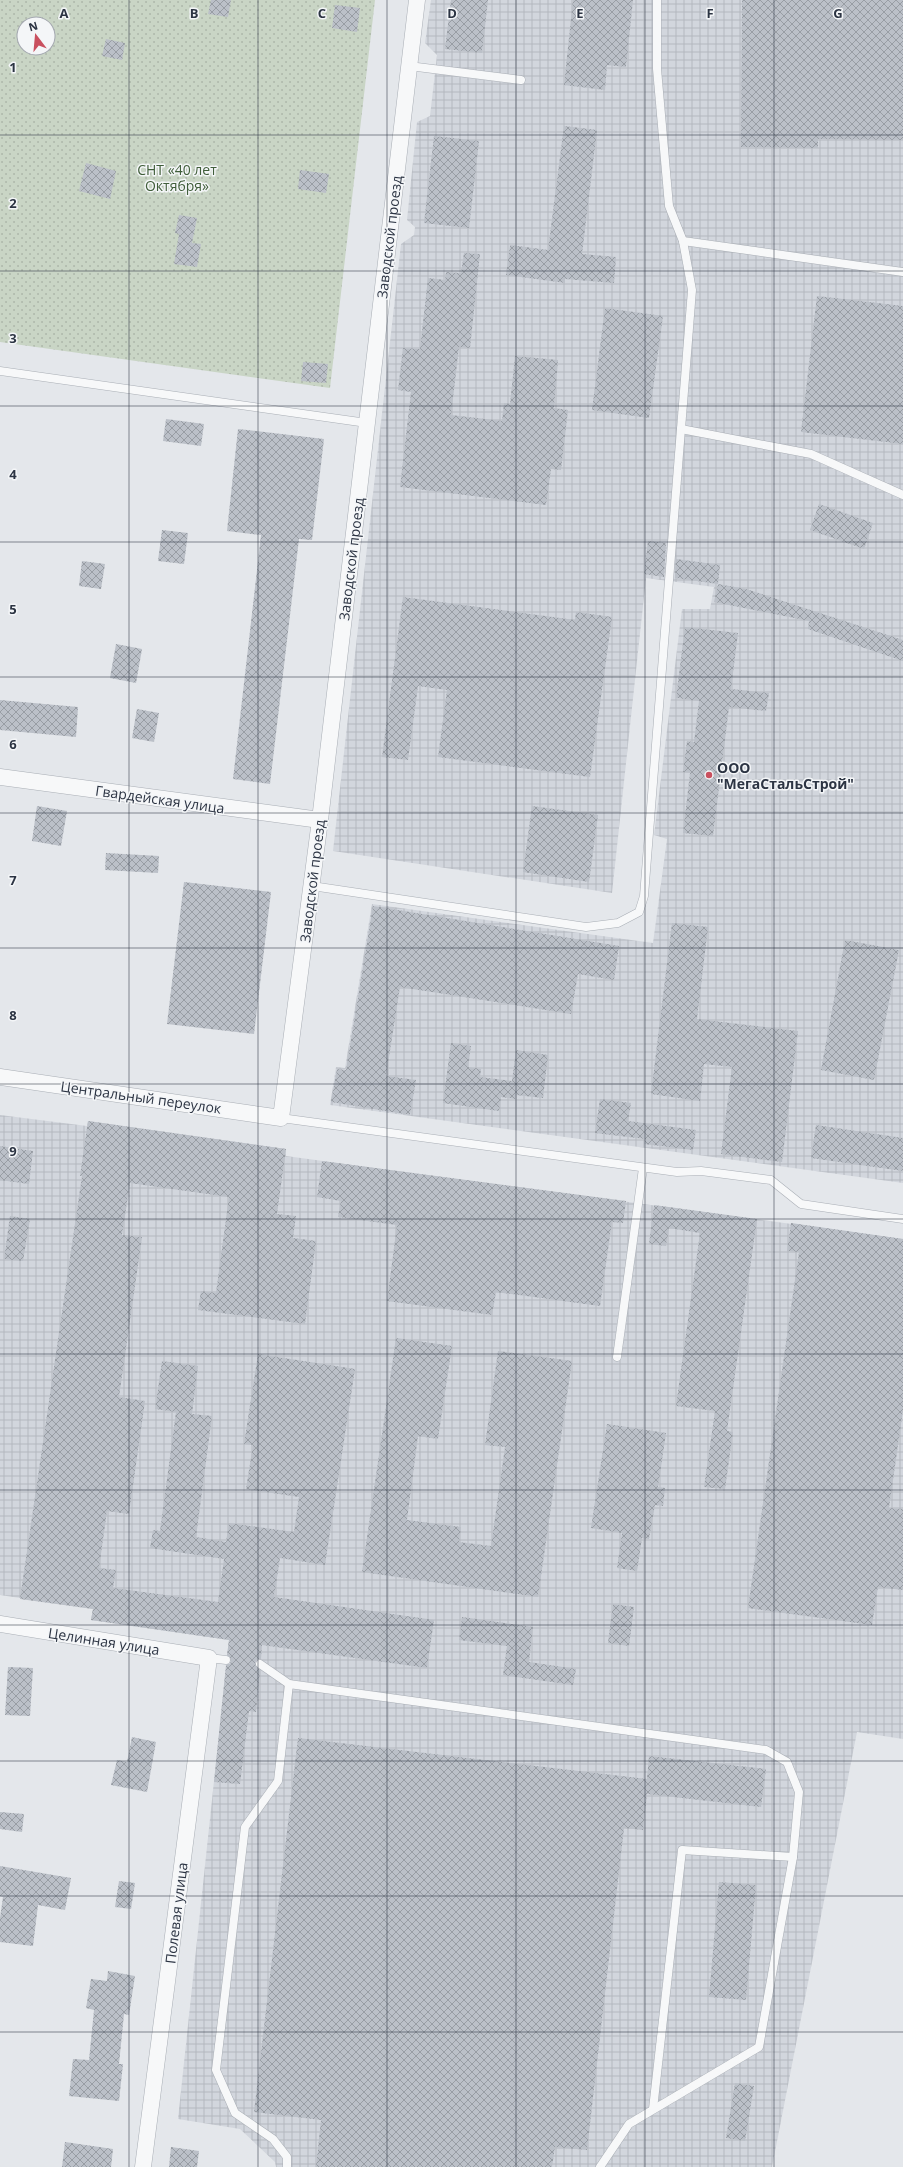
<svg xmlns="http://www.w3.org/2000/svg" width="903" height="2167" font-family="'Open Sans',sans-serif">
  <defs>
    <pattern id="industrial-grid" width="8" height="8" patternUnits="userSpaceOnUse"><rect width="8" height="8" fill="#d2d6dd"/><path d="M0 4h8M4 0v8" fill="none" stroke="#b4b8bf"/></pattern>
    <pattern id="park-dots" width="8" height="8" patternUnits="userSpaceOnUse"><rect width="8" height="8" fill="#c9d5c5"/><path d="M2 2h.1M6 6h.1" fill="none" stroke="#adb7aa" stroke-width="1.8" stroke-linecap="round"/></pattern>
    <pattern id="building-cross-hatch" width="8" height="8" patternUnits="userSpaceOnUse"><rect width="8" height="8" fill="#bbc0c8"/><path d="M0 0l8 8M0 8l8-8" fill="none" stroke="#989da4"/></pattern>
  </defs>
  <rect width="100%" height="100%" fill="#e4e7eb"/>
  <g fill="url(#industrial-grid)">
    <path d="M431,0H903V1183L330,1105L336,1067L345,1068L372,904L653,943L667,839L654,835L682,609H710L714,587L646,578L612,893L333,851L401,244L414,235L415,227L407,220L417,122L430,116L437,55L425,43Z"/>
    <path d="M0,1115L87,1126L88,1121L286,1149V1156L903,1239V1739L857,1732L772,2167H276L275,2162L240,2129L178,2119L229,1640L91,1620L93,1609L0,1595Z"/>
  </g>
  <path fill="url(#park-dots)" fill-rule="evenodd" d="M0,0H375L330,388L0,342ZM24,24H48V48H24Z"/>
  <g fill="url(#building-cross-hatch)">
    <path d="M211,0H231L228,17L208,14Z"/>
    <path d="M451,0H488L482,53L445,49Z"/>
    <path d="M573,0H633L626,67L607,65L605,90L564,85Z"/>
    <path d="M742,0H903V140L818,139V148L741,147Z"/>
    <path d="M335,5L360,8L357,32L332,28Z"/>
    <path d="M106,39L125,43L122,60L102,56Z"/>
    <path d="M564,126L597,130L582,254L616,257L614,283L565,279V283L506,275L510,245L548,250Z"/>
    <path d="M434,136L479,141L469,228L424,223Z"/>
    <path d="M86,163L116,171L110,199L79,191Z"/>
    <path d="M300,170L329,174L326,193L298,189Z"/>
    <path d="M179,215L197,218L192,243L201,244L197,267L174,264L179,234L175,233Z"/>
    <path d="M464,253L480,254L470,348L459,347L451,415L502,421L504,403L510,404L515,356L558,360L554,408L568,410L561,470L551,469L546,505L400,487L411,392L398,390L403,348L420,349L428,278L445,280L446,272L461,273Z"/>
    <path d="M817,296L903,306V444L801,432Z"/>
    <path d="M605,308L663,316L649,418L592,410Z"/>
    <path d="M303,362L328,364L326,383L301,381Z"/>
    <path d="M166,419L204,424L201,446L163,441Z"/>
    <path d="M238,429L324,439L312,540L299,539L270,784L233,779L261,535L227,531Z"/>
    <path d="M819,504L873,523L864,549L810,530Z"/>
    <path d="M162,530L188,533L184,564L158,561Z"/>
    <path d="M648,541L666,543L664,577L644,574Z"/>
    <path d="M676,559L720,565L718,584L675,578Z"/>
    <path d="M82,561L105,564L101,589L79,586Z"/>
    <path d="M718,584L746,589L903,640V661L808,629L809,621L714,602Z"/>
    <path d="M403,597L575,620L576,612L612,617L590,777L438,757L447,690L418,686L408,760L382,757Z"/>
    <path d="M685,627L738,633L731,689L769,693L766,711L729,707L713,836L683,833L690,773L683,772L687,741L694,742L699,701L676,698Z"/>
    <path d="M116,644L142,649L136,683L110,678Z"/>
    <path d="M0,700L78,707L76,737L0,730Z"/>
    <path d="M137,709L159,713L154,742L132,738Z"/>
    <path d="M37,806L67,811L61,846L32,841Z"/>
    <path d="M532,806L598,815L589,882L523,872Z"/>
    <path d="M106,853L159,856L158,873L105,870Z"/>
    <path d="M184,882L271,892L254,1034L167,1024Z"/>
    <path d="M373,906L619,946L614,980L578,974L571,1014L400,987L386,1076L416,1080L410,1115L331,1102L337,1069L346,1070Z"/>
    <path d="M672,923L708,927L697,1019L798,1031L782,1162L721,1154L732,1067L704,1064L700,1101L651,1094Z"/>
    <path d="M845,940L899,950L874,1080L821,1070Z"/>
    <path d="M451,1043L471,1046L468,1067L481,1069L480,1077L512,1081L516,1050L548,1055L543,1098L516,1095L515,1099L501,1097L499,1111L443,1103Z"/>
    <path d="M600,1099L631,1103L628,1121L696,1130L693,1150L644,1144L645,1139L595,1133Z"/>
    <path d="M88,1121L286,1149L277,1214L296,1216L293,1238L316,1241L305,1324L198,1310L201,1291L216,1293L229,1197L130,1183L122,1235L142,1237L119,1397L145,1401L129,1514L107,1511L99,1568L116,1570L113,1588L218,1602L224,1559L150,1548L153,1530L160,1531L176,1412L155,1409L162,1361L198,1366L192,1414L212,1416L196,1537L226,1542L229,1523L294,1532L299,1497L246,1489L253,1445L244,1444L258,1354L355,1369L325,1565L280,1558L274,1597L434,1620L427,1668L262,1645L261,1659H257L255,1663L260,1671L256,1712L249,1711L240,1784L214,1782L226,1665L230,1664L231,1660L227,1655L229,1640L91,1620L93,1609L20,1599L82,1176H80Z"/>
    <path d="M816,1125L903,1138V1171L811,1158Z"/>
    <path d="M0,1146L33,1151L29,1184L0,1180Z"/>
    <path d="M322,1161L626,1201L623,1223L612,1222L600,1306L496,1292L492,1315L387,1301L397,1225L338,1217L341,1201L317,1197Z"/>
    <path d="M654,1205L757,1219L727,1431L733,1432L725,1489L704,1487L715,1411L676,1406L700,1233L669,1228L666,1246L649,1244Z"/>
    <path d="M10,1216L30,1219L23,1261L4,1259Z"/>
    <path d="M791,1223L903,1239V1410L889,1508L903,1509V1590L878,1587L872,1625L748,1608L799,1252L787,1251Z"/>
    <path d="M396,1338L452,1346L438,1439L418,1436L407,1520L461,1527L459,1542L491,1546L505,1447L485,1445L498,1351L572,1361L538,1597L362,1572Z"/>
    <path d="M607,1424L666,1433L658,1487L665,1488L663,1506L655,1505L649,1539L642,1538L637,1571L617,1568L622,1533L591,1528Z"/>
    <path d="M613,1604L634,1607L629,1646L608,1643Z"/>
    <path d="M462,1617L533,1627L529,1662L576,1669L573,1685L503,1675L507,1646L459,1640Z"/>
    <path d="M8,1667L33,1668L30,1716L5,1715Z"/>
    <path d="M132,1737L156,1742L147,1792L111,1785L117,1760L127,1762Z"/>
    <path d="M298,1738L647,1779L649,1756L766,1769L761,1807L647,1794L643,1830L624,1828L587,2150L555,2147L552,2167H316L321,2120L254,2112Z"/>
    <path d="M0,1812L24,1814L22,1832L0,1829Z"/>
    <path d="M0,1866L71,1878L65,1910L38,1905L33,1946L0,1942V1918L3,1897L0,1896Z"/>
    <path d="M119,1881L135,1883L131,1909L115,1907Z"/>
    <path d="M719,1882L756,1885L746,2000L709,1997Z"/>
    <path d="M108,1971L135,1976L129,2015L124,2014L119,2064H123L119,2101L69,2096L73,2059L89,2060L94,2010L86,2008L91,1979L107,1981Z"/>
    <path d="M735,2083L754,2086L745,2141L726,2138Z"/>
    <path d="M65,2142L113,2149L111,2167H62Z"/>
    <path d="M171,2147L199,2151L197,2167H169Z"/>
  </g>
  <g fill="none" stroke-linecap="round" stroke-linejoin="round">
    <defs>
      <g id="lane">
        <path d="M409,66L521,80"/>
        <path d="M683,241L903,272"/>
        <path d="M0,371L367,423"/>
        <path d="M681,429L811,454L903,495"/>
        <path d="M312,886L586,927L618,923L639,912L644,896L692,290L683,241L669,206L657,69V0"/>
        <path d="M281,1118L677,1172L701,1171L771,1180L801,1204L903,1219"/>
        <path d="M617,1357L643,1168"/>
        <path d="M209,1658L226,1660"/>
        <path d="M260,1664L289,1684L766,1750L787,1762L799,1792L793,1857L759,2047L629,2124L600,2167"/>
        <path d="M653,2109L682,1850L793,1857"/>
        <path d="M287,2167V2157L273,2139L235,2113L216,2070L245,1827L278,1781L289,1684"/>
      </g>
      <g id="street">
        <path d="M0,777L320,820"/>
        <path d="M0,1077L281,1118L320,820L417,0"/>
        <path d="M0,1624L209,1658L143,2167"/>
      </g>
    </defs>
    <use href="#lane" stroke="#a9aeb5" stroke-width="9"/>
    <use href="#street" stroke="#a9aeb5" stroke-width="17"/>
    <use href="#lane" stroke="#f7f8f9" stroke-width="8"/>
    <use href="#street" stroke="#f7f8f9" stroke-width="16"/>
  </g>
  <path fill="none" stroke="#2c3443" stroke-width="1" stroke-opacity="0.55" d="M129,0V2167M258,0V2167M387,0V2167M516,0V2167M645,0V2167M774,0V2167M0,135H903M0,271H903M0,406H903M0,542H903M0,677H903M0,813H903M0,948H903M0,1084H903M0,1219H903M0,1354H903M0,1490H903M0,1625H903M0,1761H903M0,1896H903M0,2032H903"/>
  <circle fill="#c9505f" stroke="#f4f6f8" stroke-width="1.5" cx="709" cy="775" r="4"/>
  <g text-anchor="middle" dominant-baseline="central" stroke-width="3" stroke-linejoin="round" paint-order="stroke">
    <g font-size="14" fill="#405e3a" stroke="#f4f6f8">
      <text x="177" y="169">СНТ «40 лет<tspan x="177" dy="16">Октября»</tspan></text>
    </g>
    <g font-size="14" fill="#2c3443" stroke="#f4f6f8">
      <text transform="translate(389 237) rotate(-83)">Заводской проезд</text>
      <text transform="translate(351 559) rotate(-83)">Заводской проезд</text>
      <text transform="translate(160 799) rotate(8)">Гвардейская улица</text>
      <text transform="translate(312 881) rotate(-83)">Заводской проезд</text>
      <text transform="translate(141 1097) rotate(8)">Центральный переулок</text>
      <text transform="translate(104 1641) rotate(9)">Целинная улица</text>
      <text transform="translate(176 1913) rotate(-83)">Полевая улица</text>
    </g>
    <g font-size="14" font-weight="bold" fill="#2c3443" stroke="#f4f6f8" text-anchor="start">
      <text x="717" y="767">ООО<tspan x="717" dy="16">"МегаСтальСтрой"</tspan></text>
    </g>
  </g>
  <g font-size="13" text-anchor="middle" font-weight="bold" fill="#2c3443" stroke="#f4f6f8" stroke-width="3" stroke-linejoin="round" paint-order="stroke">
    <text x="64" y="18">A</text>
    <text x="194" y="18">B</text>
    <text x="322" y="18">C</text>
    <text x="452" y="18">D</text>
    <text x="580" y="18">E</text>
    <text x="710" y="18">F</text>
    <text x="838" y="18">G</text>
    <text x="13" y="72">1</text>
    <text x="13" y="208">2</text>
    <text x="13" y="343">3</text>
    <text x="13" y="479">4</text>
    <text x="13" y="614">5</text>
    <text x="13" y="749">6</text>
    <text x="13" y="885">7</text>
    <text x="13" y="1020">8</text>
    <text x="13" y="1156">9</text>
  </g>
  <g transform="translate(36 36) rotate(344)"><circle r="19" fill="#f4f6f8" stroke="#a4a8b0"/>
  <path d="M0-3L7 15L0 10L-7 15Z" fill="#c9505f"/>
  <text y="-6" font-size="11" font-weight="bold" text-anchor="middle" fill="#2c3443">N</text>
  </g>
</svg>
